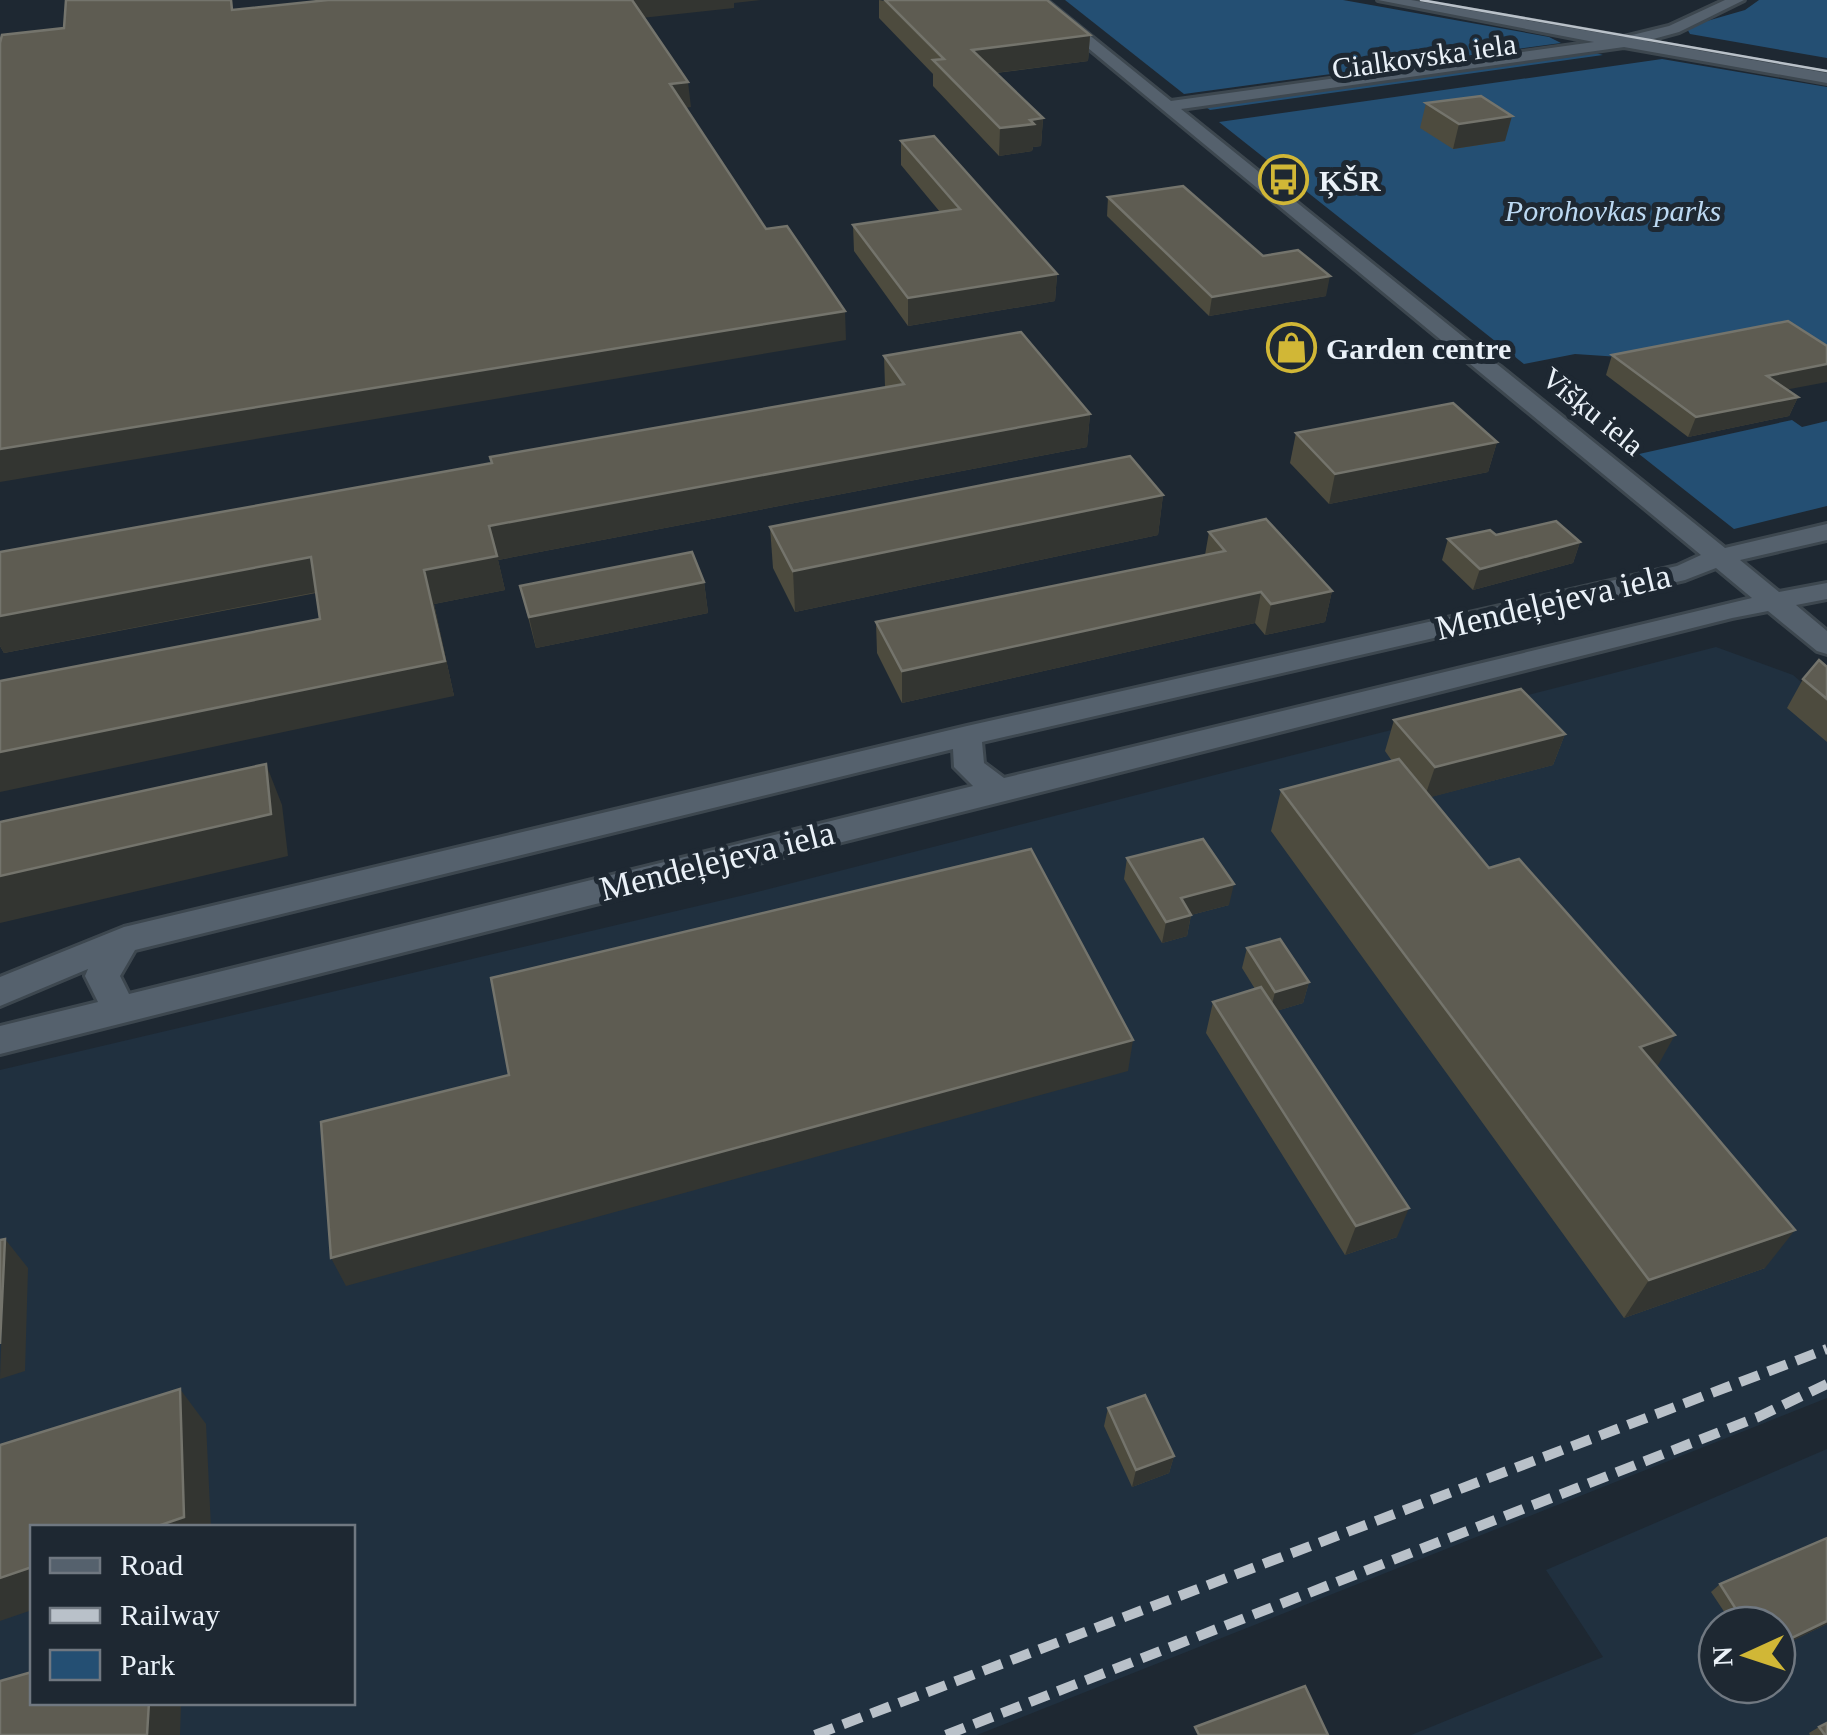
<svg xmlns="http://www.w3.org/2000/svg" width="1827" height="1735" font-family="Georgia,serif">
  <rect width="100%" height="100%" fill="#1e2832"/>
  <g fill="#20303f" fill-rule="evenodd">
    <path d="M1716,647L1793,675L1827,704V1398L977,1735H0V1070L753,893ZM32,1528H352V1702H32Z"/>
    <path d="M1827,1449V1735H1411L1603,1657L1546,1570ZM1717,1625H1777V1685H1717Z"/>
  </g>
  <g fill="#244f73">
    <path d="M1065,0H1343L1549,37L1561,43L1184,94Z"/>
    <path d="M1759,0H1827V58L1690,34L1686,27L1745,10Z"/>
    <path d="M1589,51L1603,55L1210,110L1203,105Z"/>
    <path d="M1662,59L1827,87V371L1575,354L1524,364L1219,122Z"/>
    <path d="M1792,420L1802,427L1827,421V506L1734,529L1639,454Z"/>
  </g>
  <g fill="none" stroke-linecap="round" stroke-linejoin="round">
    <defs>
      <path id="minor" d="M1030,0H1046L1171,101L1594,42L1378,0H1411L1624,37L1669,26L1725,0H1744L1679,32L1646,41L1827,73V83L1624,47L1181,109L1725,548L1827,524V540L1740,560L1779,592L1827,583V599L1796,605L1827,631V654L1817,651L1768,611L1732,618L0,1054V1026L98,1002L85,976L88,969L0,1006V977L124,927L967,726L1677,566L1701,555ZM1716,568L1752,598L1004,778L984,763L982,742L1685,580ZM953,749L954,767L973,786L129,994L120,976L135,950Z"/>
    </defs>
    <use href="#minor" stroke="#3d474f" stroke-width="6"/>
    <use href="#minor" fill="#55616d" fill-rule="evenodd"/>
    <path stroke="#b9c1c9" stroke-width="2.5" d="M1421,0L1827,71"/>
    <g stroke="#b9c1c9" stroke-width="10" stroke-dasharray="20 10" stroke-linecap="butt">
      <path d="M815,1735L1827,1349"/>
      <path d="M946,1735L1758,1417L1827,1384"/>
    </g>
  </g>
  <g fill="#4d4b3e">
    <path d="M879,0L1090,35L1088,61L996,73L1043,118L1041,146L1033,147L1032,151L999,156L933,86V74L879,18Z"/>
    <path d="M1426,103L1505,141L1453,149L1420,128Z"/>
    <path d="M901,141L1057,274L1055,301L908,326L854,251L853,225L940,212L901,165Z"/>
    <path d="M1108,197L1263,256L1326,296L1209,316L1107,216Z"/>
    <path d="M1612,355L1787,390L1798,397L1789,416L1688,437L1606,375Z"/>
    <path d="M884,356L1090,414L1087,447L498,560L505,590L434,604L454,696L320,619L316,593L4,653L0,646V552L491,463L885,387Z"/>
    <path d="M1296,433L1497,442L1488,472L1329,504L1290,463Z"/>
    <path d="M1163,495L1158,535L795,612L773,568L770,527Z"/>
    <path d="M1209,532L1332,591L1325,622L1265,635L1255,623L902,703L877,653L876,622L1205,555Z"/>
    <path d="M1496,535L1580,542L1573,563L1473,590L1442,560L1448,539Z"/>
    <path d="M704,582L708,613L536,648L520,586Z"/>
    <path d="M1827,667V742L1787,708L1803,679Z"/>
    <path d="M1394,720L1565,734L1553,765L1430,797L1657,1067L1765,1268L1624,1318L1271,831L1281,790L1392,761L1385,751Z"/>
    <path d="M1127,858L1229,905L1191,915L1187,936L1162,943L1124,879Z"/>
    <path d="M1247,948L1309,982L1303,1003L1276,1011L1397,1237L1345,1255L1206,1033L1213,1002L1255,989L1242,968Z"/>
    <path d="M1108,1408L1174,1456L1169,1473L1132,1487L1104,1426Z"/>
    <path d="M1827,1538V1624L1777,1648V1625H1733L1711,1592L1720,1584Z"/>
    <path d="M1819,1727L1827,1735H1810L1809,1733Z"/>
  </g>
  <g fill="#333531">
    <path d="M630,0H761L734,3V8L632,19Z"/>
    <path d="M1090,35L1088,61L971,76L972,50Z"/>
    <path d="M688,82L691,107L673,110L670,84Z"/>
    <path d="M1512,116L1505,141L1453,149L1459,124Z"/>
    <path d="M1043,118L1041,146L1033,147L1032,151L999,156L1000,128L1030,120Z"/>
    <path d="M1057,274L1055,301L908,326V298Z"/>
    <path d="M1330,276L1326,296L1209,316L1212,297Z"/>
    <path d="M845,311L846,340L0,482V449Z"/>
    <path d="M1827,364V382L1758,395L1767,376Z"/>
    <path d="M1798,397L1789,416L1688,437L1696,417Z"/>
    <path d="M1090,414L1087,447L498,560L505,590L434,604L454,696L0,792V752L445,661L424,570L489,526Z"/>
    <path d="M1497,442L1488,472L1329,504L1335,474Z"/>
    <path d="M1163,495L1158,535L795,612L793,571Z"/>
    <path d="M1580,542L1573,563L1473,590L1480,569Z"/>
    <path d="M311,557L322,591L4,653L0,646V616Z"/>
    <path d="M704,582L708,613L536,648L529,617Z"/>
    <path d="M1332,591L1325,622L1265,635L1271,604Z"/>
    <path d="M1261,592L1255,623L902,703V671Z"/>
    <path d="M1565,734L1553,765L1424,799L1435,767Z"/>
    <path d="M266,764L282,805L288,856L0,923V876Z"/>
    <path d="M1234,884L1229,905L1191,915L1187,936L1162,943L1166,922L1181,898Z"/>
    <path d="M1309,982L1303,1003L1270,1013L1275,992Z"/>
    <path d="M1675,1035L1652,1076L1640,1047Z"/>
    <path d="M1133,1040L1128,1071L346,1286L331,1258Z"/>
    <path d="M1409,1208L1397,1237L1345,1255L1356,1226Z"/>
    <path d="M1795,1230L1765,1268L1624,1318L1649,1280Z"/>
    <path d="M5,1239L28,1268L25,1371L0,1379Z"/>
    <path d="M180,1389L206,1424L211,1528H152Z"/>
    <path d="M1174,1456L1169,1473L1132,1487L1136,1470Z"/>
    <path d="M32,1567V1610L0,1621V1578Z"/>
    <path d="M1827,1621V1624L1777,1648V1645Z"/>
    <path d="M149,1702H181L180,1735H147Z"/>
  </g>
  <g fill="#5e5c52" stroke="#74746c" stroke-width="2.5">
    <path d="M66,0H231L232,10L328,0H632L688,82L670,84L766,229L787,226L845,311L0,449V43L2,35L64,28Z"/>
    <path d="M885,0H1047L1090,35L972,50L1043,118L1030,120L1034,124L1000,128L933,60L944,59Z"/>
    <path d="M1481,96L1512,116L1459,124L1426,103Z"/>
    <path d="M934,136L1057,274L908,298L853,225L960,209L901,141Z"/>
    <path d="M1183,186L1263,256L1298,250L1330,276L1212,297L1108,197Z"/>
    <path d="M1788,321L1827,346V364L1767,376L1798,397L1696,417L1612,355Z"/>
    <path d="M1021,332L1090,414L489,526L497,556L424,570L445,661L0,752V681L320,619L311,557L0,616V552L492,463L490,457L904,384L884,356Z"/>
    <path d="M1453,403L1497,442L1335,474L1296,433Z"/>
    <path d="M1130,456L1163,495L793,571L770,527Z"/>
    <path d="M1266,519L1332,591L1271,604L1261,592L902,671L876,622L1225,551L1209,532Z"/>
    <path d="M1556,521L1580,542L1480,569L1448,539L1490,530L1496,535Z"/>
    <path d="M692,552L704,582L529,617L520,586Z"/>
    <path d="M1819,660L1827,667V699L1803,679Z"/>
    <path d="M1521,689L1565,734L1435,767L1394,720Z"/>
    <path d="M1399,759L1489,868L1519,859L1675,1035L1640,1047L1795,1230L1649,1280L1281,790Z"/>
    <path d="M266,764L271,814L0,876V822Z"/>
    <path d="M1203,839L1234,884L1181,898L1191,915L1166,922L1127,858Z"/>
    <path d="M1031,849L1133,1040L331,1258L321,1122L509,1075L491,978Z"/>
    <path d="M1280,939L1309,982L1275,992L1247,948Z"/>
    <path d="M1261,987L1409,1208L1356,1226L1213,1002Z"/>
    <path d="M5,1239L0,1344V1240Z"/>
    <path d="M180,1389L184,1517L152,1528H32V1567L0,1578V1445Z"/>
    <path d="M1145,1395L1174,1456L1136,1470L1108,1408Z"/>
    <path d="M1827,1538V1621L1777,1645V1625H1746L1720,1584Z"/>
    <path d="M32,1672V1702H149L147,1735H0V1681Z"/>
    <path d="M1305,1686L1328,1735H1199L1195,1727Z"/>
    <path d="M1827,1723V1735H1825L1819,1727Z"/>
  </g>
  <defs>
    <symbol id="bus-ring" viewBox="-11 -11 22 22"><circle r="9.5" fill="#1e2832" stroke="#d1b736" stroke-width="1.5"/><path d="M-5-6H5V4H4V6H2V4H-2V6H-4V4H-5ZM-3.5-4V0h7V-4ZM-3.5 1.2v1.5H-2V1.2ZM2 1.2v1.5H3.5V1.2Z" fill="#d1b736"/></symbol>
    <symbol id="shop-ring" viewBox="-11 -11 22 22"><circle r="9.5" fill="#1e2832" stroke="#d1b736" stroke-width="1.5"/><path d="M-5-2.5h2.3a2.7 3.5 0 0 1 5.4 0H5L5.5 6h-11ZM-1.5-2.5h3a1.5 2.3 0 0 0-3 0Z" fill="#d1b736"/></symbol>
  </defs>
  <g fill-rule="evenodd">
    <use href="#bus-ring" x="1256" y="152" width="55" height="55"/>
    <use href="#shop-ring" x="1264" y="320" width="55" height="55"/>
  </g>
  <g text-anchor="middle" dominant-baseline="central" stroke-width="10" stroke-linejoin="round" paint-order="stroke">
    <g font-size="30" fill="#eaf1f8" stroke="#1e2832">
      <text transform="translate(1424 56) rotate(-8)">Cialkovska iela</text>
      <text transform="translate(1593 411) rotate(39)">Višķu iela</text>
    </g>
    <g font-size="30" font-weight="bold" fill="#eaf1f8" stroke="#1e2832" text-anchor="start">
      <text x="1319" y="180">ĶŠR</text>
      <text x="1326" y="348">Garden centre</text>
    </g>
    <g font-size="30" font-style="italic" fill="#bcd9f2" stroke="#1e2832">
      <text x="1613" y="210">Porohovkas parks</text>
    </g>
    <g font-size="35" fill="#eaf1f8" stroke="#1e2832">
      <text transform="translate(1553 602) rotate(-13)">Mendeļejeva iela</text>
      <text transform="translate(717 861) rotate(-14)">Mendeļejeva iela</text>
    </g>
  </g>
  <rect x="30" y="1525" width="325" height="180" fill="#1e2832" stroke="#707881" stroke-width="2.5"/>
  <rect x="50" y="1558" width="50" height="15" fill="#55616d" stroke="#707881" stroke-width="2.5"/>
  <text x="120" y="1575" font-size="30" fill="#eaf1f8">Road</text>
  <rect x="50" y="1608" width="50" height="15" fill="#b9c1c9" stroke="#707881" stroke-width="2.5"/>
  <text x="120" y="1625" font-size="30" fill="#eaf1f8">Railway</text>
  <rect x="50" y="1650" width="50" height="30" fill="#244f73" stroke="#707881" stroke-width="2.5"/>
  <text x="120" y="1675" font-size="30" fill="#eaf1f8">Park</text>
  <g transform="translate(1747 1655) rotate(267)"><circle r="48" fill="#1e2832" stroke="#707881" stroke-width="2.5"/>
  <path d="M0-8L18 38L0 25L-18 38Z" fill="#d1b736"/>
  <text y="-15" font-size="28" font-weight="bold" text-anchor="middle" fill="#eaf1f8">N</text>
  </g>
</svg>
